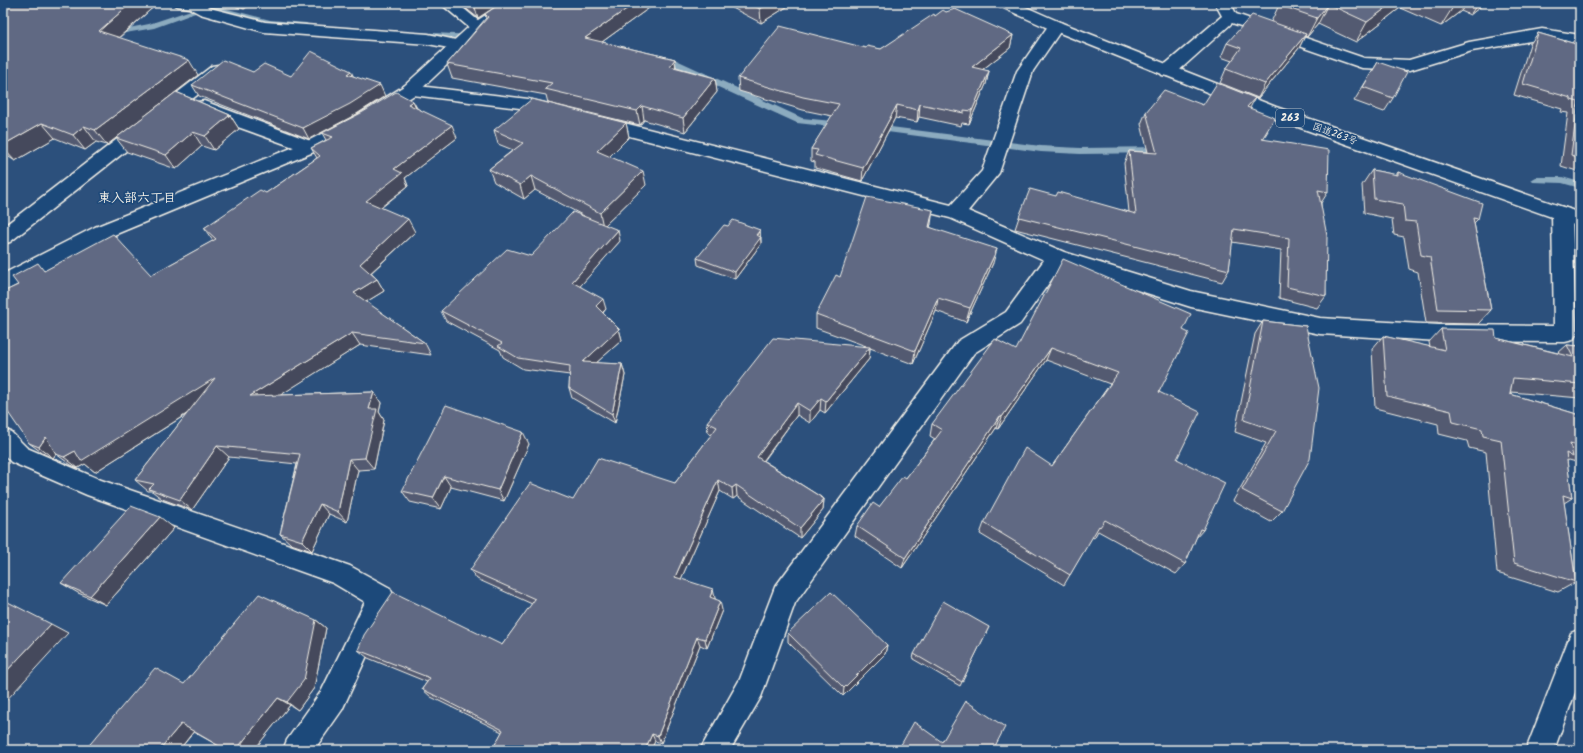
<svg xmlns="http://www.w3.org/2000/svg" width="1583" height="753" font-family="Kalam,'Klee One',sans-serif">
  <rect width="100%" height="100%" fill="#2c507c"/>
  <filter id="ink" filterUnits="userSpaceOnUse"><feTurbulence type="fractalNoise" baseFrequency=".025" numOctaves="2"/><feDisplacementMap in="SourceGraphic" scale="8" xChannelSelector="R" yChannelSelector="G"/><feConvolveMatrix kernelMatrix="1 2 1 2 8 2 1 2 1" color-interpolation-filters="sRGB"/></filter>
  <g filter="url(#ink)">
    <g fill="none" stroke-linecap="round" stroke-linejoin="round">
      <g fill="#8cabbf" fill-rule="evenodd">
        <path d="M209,4L270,20L306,23L310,25L306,27L270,24L209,8L154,28L114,35L110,33L114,31L149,24Z"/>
        <path d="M414,32L474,35L478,37L474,39L417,36L413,34Z"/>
        <path d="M659,56L670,57L802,118L842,122L846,125L842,128L797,123L659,60Z"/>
        <path d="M875,125L1041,146L1080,148L1163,147L1167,150L1163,153L1080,154L1041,152L872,130L871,128Z"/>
        <path d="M1536,177H1562L1580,182V188L1562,183L1533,182L1531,180Z"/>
      </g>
      <defs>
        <g id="street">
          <path d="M174,3H202L210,8L265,22L428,34L465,42L467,45L465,48L459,50L428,44L264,32L200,14L189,8L177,6Z"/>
          <path d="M440,3H457L486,27L484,30H472Z"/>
          <path d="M1215,3H1231L1236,14L1364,58L1409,60L1469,42L1542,29L1580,35V45L1542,39L1472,51L1410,70L1362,68L1232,23L1174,75L1168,76L1162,75L1160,71L1162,67L1222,16Z"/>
          <path d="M1056,21L1062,23L1064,26L1033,71L999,173L968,211L1064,252L1191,291L1320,318L1439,325L1554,326L1552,214L1555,209L1562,207L1569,209L1572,214L1576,334L1573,340L1565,342L1439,341L1320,334L1191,307L1061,266L1020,324L974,353L795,603L761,697L730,750H700L740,679L775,587L958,341L1006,312L1044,260L950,218L594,127L591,123L594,119L600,117L951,205L982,171L1017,71L1050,23Z"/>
          <path d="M218,65L224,66L226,70L224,74L10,242L3,244V227L212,66Z"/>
          <path d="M410,85L528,99L561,107L564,111L561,115L555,116L528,109L404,94L402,90L404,86Z"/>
          <path d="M204,101L316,143L319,147L316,151L310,153L235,126L198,110L195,106L198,102Z"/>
          <path d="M3,429L11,432L27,448L101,480L350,566L390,588L394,597L342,710L314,750H283L287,740L322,690L365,602L333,583L87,495L11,462L3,454Z"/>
          <path d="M1580,629V679L1554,750H1526L1571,633Z"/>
        </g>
        <path id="secondary" d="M504,3H522L484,30L416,94L368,124L316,151L109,237L3,292V274L95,227L304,143L356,116L404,86L472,24Z"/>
        <path id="highway" d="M996,3H1017L1062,23L1276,107L1580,213V227L1264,115L1050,29L999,6Z"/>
      </defs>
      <use href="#street" stroke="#f4f1e8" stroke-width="3"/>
      <use href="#secondary" stroke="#f4f1e8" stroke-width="3"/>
      <use href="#highway" stroke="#f4f1e8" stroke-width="3"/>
      <use href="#street" fill="#1f4a7a" fill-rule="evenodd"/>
      <use href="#secondary" fill="#1f4a7a" fill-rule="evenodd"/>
      <use href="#highway" fill="#1f4a7a" fill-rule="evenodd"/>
    </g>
    <g fill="#535a71" stroke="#f4f1e8">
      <path d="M3,3H158L119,38L198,75L176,92L230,115L239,129L214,150L202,146L176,169L127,152L116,138L107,145L96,142L85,150L55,138L15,161L3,153Z"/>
      <path d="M223,3H253L244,9Z"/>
      <path d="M459,3H656L602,42L675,59L676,67L715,78L717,92L685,132L644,120L640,125L548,103L546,95L452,78L447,64L486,18L485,14L494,8L478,18Z"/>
      <path d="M723,3H793L761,23Z"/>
      <path d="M1282,3H1485L1470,15L1461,11L1441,26L1400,8L1356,42L1318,24L1307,37L1305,36L1299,48L1258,98L1220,83L1226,69L1232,61L1221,57L1227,43L1271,22L1279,5Z"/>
      <path d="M946,12L1013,35L1010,48L982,70L989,71L986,84L969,124L962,123L961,126L919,117L917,122L895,118L862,181L815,168V162L811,161V149L832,116L803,110L739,91L738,78L866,48L881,49L935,16Z"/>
      <path d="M1538,33L1572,43L1577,36L1580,37V172L1561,166L1568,113L1561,112L1562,109L1514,95L1530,44Z"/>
      <path d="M1378,62L1393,98L1384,112L1354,101Z"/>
      <path d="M253,72L291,76H353L385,96L355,115L309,139L199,96L192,85Z"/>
      <path d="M413,101L417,108L457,138L405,178L408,186L381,208L415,232L371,273L377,279L384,291L366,302L425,343L431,355L360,345L280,395L374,392L381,403L379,412L384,420L374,469L358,470L347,522L329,514L312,551L291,544L280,534L297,464L229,457L192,510L162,499L152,491H148L135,480L187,414L95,472L85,464L78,468L71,465L56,454L53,458L44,454L29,443L45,270L151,275L213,241L204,228L266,193L317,158L311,148L326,140L322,133Z"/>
      <path d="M1203,105L1250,108L1268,131L1263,139L1328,192L1321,203L1326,296L1317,308L1279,298L1281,250L1232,242L1229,270L1222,282L1015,229L1019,217L1056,196L1129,212L1124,163L1129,151L1148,152L1141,124L1146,112Z"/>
      <path d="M626,123L629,137L609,156L646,185L605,225L620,241L580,286L606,309L603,313L619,329L622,340L596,363L622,364L625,375L615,423L572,398L569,388L570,375L523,369L503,357L500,350L446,321L441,311L531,256L584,216L535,190L524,199L494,182L489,169L513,150L498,144L494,130Z"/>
      <path d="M1372,170L1396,175L1398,172L1478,219L1474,223L1491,310L1478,324L1426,323L1418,272L1409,269L1404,237L1394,235L1392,219L1364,213L1362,185Z"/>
      <path d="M931,224L930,227L993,263L966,322L936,311L913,364L870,348L869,359L825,413L820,410L810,423L797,415L764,461L824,499L823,510L800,538L737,496L733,499L720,491L681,579L715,598V599L722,610L707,648L700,645L661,743L655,741L651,750H492L502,732L431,697L422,689L427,682L368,658L358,650L502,645L532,604L477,579L470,570L573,500L675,483L711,435L708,433L707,422L866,346L816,328V314L840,277Z"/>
      <path d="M728,226L760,230V236L761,237V244L735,279L698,265L697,258Z"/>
      <path d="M1263,321L1306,326L1282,511L1271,522L1233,501L1266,443L1235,432L1255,334Z"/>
      <path d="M1441,329L1496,338L1558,353L1567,345L1580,346V398L1511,392L1510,394L1580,415V463L1569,460L1567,461L1572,498L1564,503L1576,582L1558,592L1497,573L1486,452L1469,448L1467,441L1439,434L1438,424L1375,408L1372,349L1383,336L1430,347L1429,342Z"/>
      <path d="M1183,330L1159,392L1177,459L1203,530L1196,538L1185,564L1176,574L1098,531L1094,538L1092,537L1064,585L980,534L984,523L1052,466L1110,384L1046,360L998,429L996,428L902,568L855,536L857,526L879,507L906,478L935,439L930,436L932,424L1016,350Z"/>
      <path d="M529,444L504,501L451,487L441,509L410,502L402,491Z"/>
      <path d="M174,528L106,605L78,593L61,583Z"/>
      <path d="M316,620L326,628L314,688L298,710L290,705L254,750H226L194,732L179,750H85L184,684Z"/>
      <path d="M989,627L960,686L913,659L914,654Z"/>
      <path d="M788,633L887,645L885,654L843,696L788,642Z"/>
    </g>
    <g fill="#444a5c" stroke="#f4f1e8">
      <path d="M131,3H158L109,46L99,31Z"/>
      <path d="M241,3H253L244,9Z"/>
      <path d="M476,3H501L478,18L474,4Z"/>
      <path d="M635,3H656L588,52L585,38Z"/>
      <path d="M770,3H793L761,23L760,9Z"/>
      <path d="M1393,3H1403L1400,8L1356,42L1367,22Z"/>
      <path d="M1459,3H1467L1461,11L1441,26L1453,7Z"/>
      <path d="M1478,3H1485L1470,15Z"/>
      <path d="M1328,4L1318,24L1307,37L1317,18Z"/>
      <path d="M1306,34L1299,48L1258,98L1265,84Z"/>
      <path d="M1013,35L1010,48L969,80L972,67Z"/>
      <path d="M675,59L676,73L670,66Z"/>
      <path d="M189,60L198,75L107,145L95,130Z"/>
      <path d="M351,71L356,82L347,74Z"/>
      <path d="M989,71L986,84L969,124L972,111Z"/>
      <path d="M715,78L717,92L685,132L683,118Z"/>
      <path d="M380,85L385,96L355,115L309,139L303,128Z"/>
      <path d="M1255,98L1249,110L1247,107Z"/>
      <path d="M413,101L419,114L408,104Z"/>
      <path d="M920,104L919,117L917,122L918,110Z"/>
      <path d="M897,105L895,118L862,181L863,168Z"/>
      <path d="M642,106L644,120L640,125L637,111Z"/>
      <path d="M230,115L239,129L214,150L205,136Z"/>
      <path d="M42,123L55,138L15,161L3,148V145Z"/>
      <path d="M626,123L629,137L601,165L597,151Z"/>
      <path d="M452,125L457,138L405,178L408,186L372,214L366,201L394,169Z"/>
      <path d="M84,126L96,142L85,150L73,135Z"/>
      <path d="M193,132L202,146L176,169L166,155Z"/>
      <path d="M643,171L646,185L603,227L600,213Z"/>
      <path d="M531,176L535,190L524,199L520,185Z"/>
      <path d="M933,210L931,224L926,240L929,227Z"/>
      <path d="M408,219L415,232L367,276L360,264Z"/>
      <path d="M618,230L620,241L575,292L572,282Z"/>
      <path d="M760,230L761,244L735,279V272Z"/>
      <path d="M997,249L993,263L966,322L970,308Z"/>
      <path d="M377,279L384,291L361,305L354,293Z"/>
      <path d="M938,298L936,311L913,364L915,351Z"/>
      <path d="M603,299L606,309L599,316L596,306Z"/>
      <path d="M619,329L622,340L586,372L583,362Z"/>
      <path d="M352,333L360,345L260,408L250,396Z"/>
      <path d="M870,347L869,359L825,413L826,401Z"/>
      <path d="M1051,348L1046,360L998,429L1002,417Z"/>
      <path d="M622,364L625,375L615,423L612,414Z"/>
      <path d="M215,378L226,389L95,472L85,464L78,468L64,457L75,451Z"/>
      <path d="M374,392L381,403L379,412L384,420L374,469L365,458L369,409Z"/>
      <path d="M821,398L820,410L810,423V411Z"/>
      <path d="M797,403V415L758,468L757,457Z"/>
      <path d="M1000,416L996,428L902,568L905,558Z"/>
      <path d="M523,432L529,444L504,501L498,490Z"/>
      <path d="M46,437L60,448L53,458L39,447Z"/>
      <path d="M217,446L229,457L192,510L180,500Z"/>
      <path d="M349,459L358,470L347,522L338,512Z"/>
      <path d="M444,476L451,487L441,509L433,498Z"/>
      <path d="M718,480L720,491L678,586L675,577Z"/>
      <path d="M736,485L737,496L733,499L732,488Z"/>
      <path d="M824,499L823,510L800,538V528Z"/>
      <path d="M320,504L329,514L312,551L302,541Z"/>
      <path d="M160,517L174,528L106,605L90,596Z"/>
      <path d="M713,589L715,598L712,607L710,597Z"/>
      <path d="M720,601L722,610L707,648L705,639Z"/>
      <path d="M316,620L326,628L314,688L298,710L287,702Z"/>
      <path d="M51,624L68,633L3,704V675Z"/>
      <path d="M697,637L700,645L661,743L658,736Z"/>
      <path d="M887,645L885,654L843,696L844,688Z"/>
      <path d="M278,698L290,705L254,750H236Z"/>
      <path d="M181,724L194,731L179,750H159Z"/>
      <path d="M652,734L655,741L651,750H645Z"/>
    </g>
    <g fill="#616983" stroke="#f4f1e8">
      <path d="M3,3H131L99,31L189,60L95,130L84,126L73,135L42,123L3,145Z"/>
      <path d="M501,3H635L585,38L675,59L670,66L715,78L683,118L642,106L637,111L545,89L552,83L447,64L488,17L485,14Z"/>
      <path d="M749,3H770L760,9Z"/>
      <path d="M1282,3H1393L1367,22L1328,4L1317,18L1279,5Z"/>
      <path d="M1445,3H1459L1453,7Z"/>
      <path d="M955,9L1013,35L972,67L989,71L972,111L964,110V113L920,104L918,110L897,105L863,168L815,155L818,150L811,149L839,104L803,97L738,78L780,26L866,48L867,46L881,49L934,14L935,16L943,10L946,12Z"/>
      <path d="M1252,15L1306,34L1265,84L1226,69L1241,48L1227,43Z"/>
      <path d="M1538,33L1576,44L1577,36L1580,37V158L1571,155L1578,102L1571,100V98L1523,84Z"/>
      <path d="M311,51L351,71L347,74L380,85L350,104L303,128L192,85L223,60L253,72L264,64L291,76Z"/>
      <path d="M1378,62L1407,72L1393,98L1363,87Z"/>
      <path d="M1217,83L1255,98L1247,107L1275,118L1262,139L1329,150L1328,192L1318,190L1327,236L1326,296L1287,287L1289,238L1234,229L1229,270L1019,217L1030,189L1056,196L1058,192L1136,214L1129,151L1157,153L1146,112L1164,90L1203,105Z"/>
      <path d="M176,92L230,115L205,136L193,132L166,155L116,138Z"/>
      <path d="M396,92L413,101L408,104L452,125L394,169L402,173L366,201L408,219L360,264L377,279L354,293L425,343L352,333L250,396L374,392L369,409H377L365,458L349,459L338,512L320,504L302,541L280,534L300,454L217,446L180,500L149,489L154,484L135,480L215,378L81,461L75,451L64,457L56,454L46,437L39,447L29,443L3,405V292L18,285L12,277L38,263L44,271L113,234L151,275L216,239L204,228L260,190L266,193L320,156L311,148L333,137L322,133L363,112Z"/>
      <path d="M532,99L626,123L597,151L643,171L600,213L531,176L520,185L489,169L523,143L494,130Z"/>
      <path d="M1372,170L1398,175V172L1482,203L1478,219L1473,218L1491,310L1438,309L1430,257L1421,255L1416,222L1405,221L1403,204L1374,199Z"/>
      <path d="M867,197L933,210L929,227L997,249L970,308L938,298L915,351L816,314L836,275L840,277Z"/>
      <path d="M573,212L618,230L572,282L603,299L596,306L619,329L583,362L622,364L612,414L569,388L570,366L518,358L498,346L502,343L441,311L507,249L531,256Z"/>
      <path d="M733,220L760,230L756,235L761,237L735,272L697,258L724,225L728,226Z"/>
      <path d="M1063,259L1191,314L1183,330L1189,333L1159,392L1200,412L1177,459L1225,483L1203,530L1200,529L1185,564L1105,520L1100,527L1099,526L1070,575L984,523L1025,448L1052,466L1118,373L1051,348L1002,417L1000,416L905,558L857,526L873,503L879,507L903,476L906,478L942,430L932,424L995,339L1016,350Z"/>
      <path d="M1263,321L1306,326L1319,388L1310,459L1282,511L1242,490L1276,431L1244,420Z"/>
      <path d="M1441,329L1495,330L1496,338L1573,357L1567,345L1580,346V384L1513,378L1510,394L1580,415V446L1570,443L1573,457L1566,453L1572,498L1563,495L1576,582L1514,563L1501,440L1483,436L1482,429L1453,422L1451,411L1387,396L1383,336L1445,350Z"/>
      <path d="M773,338L870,347L826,401L821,398L810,411L797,403L757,457L824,499L800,528L736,485L732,488L718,480L675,577L713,589L710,597L720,601L705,639L697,637L658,736L652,734L645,750H492L503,730L422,689L430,678L358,650L364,635L393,592L502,645L535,599L470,570L530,483L573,500L598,458L675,483L717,427L707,422Z"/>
      <path d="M446,405L523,432L498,490L444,476L433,498L402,491Z"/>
      <path d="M131,506L160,517L90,596L61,583Z"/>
      <path d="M831,592L887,645L844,688L788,633Z"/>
      <path d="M259,594L316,620L304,680L287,702L278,698L236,750H226L181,724L159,750H85L155,668L184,684Z"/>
      <path d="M6,601L51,624L3,675V605Z"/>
      <path d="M943,601L989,627L962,682L914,654Z"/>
      <path d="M966,701L1005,727L993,750H898L914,722L942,742Z"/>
    </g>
  </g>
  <g text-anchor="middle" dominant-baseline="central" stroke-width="3.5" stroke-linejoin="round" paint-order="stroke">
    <g font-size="10" fill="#f4f1e8" stroke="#1f4a7a">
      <text transform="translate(1335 134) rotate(20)">国道263号</text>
    </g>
    <rect fill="#1f4a7a" stroke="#b4bfc7" stroke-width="1" x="1276" y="109" width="28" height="18" rx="3"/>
    <g font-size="11" font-weight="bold" fill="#f4f1e8">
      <text x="1290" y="118">263</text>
    </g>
    <g font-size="13" font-weight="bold" fill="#f4f1e8" stroke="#1f4a7a">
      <text x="137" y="198">東入部六丁目</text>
    </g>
  </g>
  <rect width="1583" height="753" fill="none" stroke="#1f4a7a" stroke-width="16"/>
  <rect x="8" y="8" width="1567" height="737" fill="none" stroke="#f4f1e8" stroke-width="1.5" filter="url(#ink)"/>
</svg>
